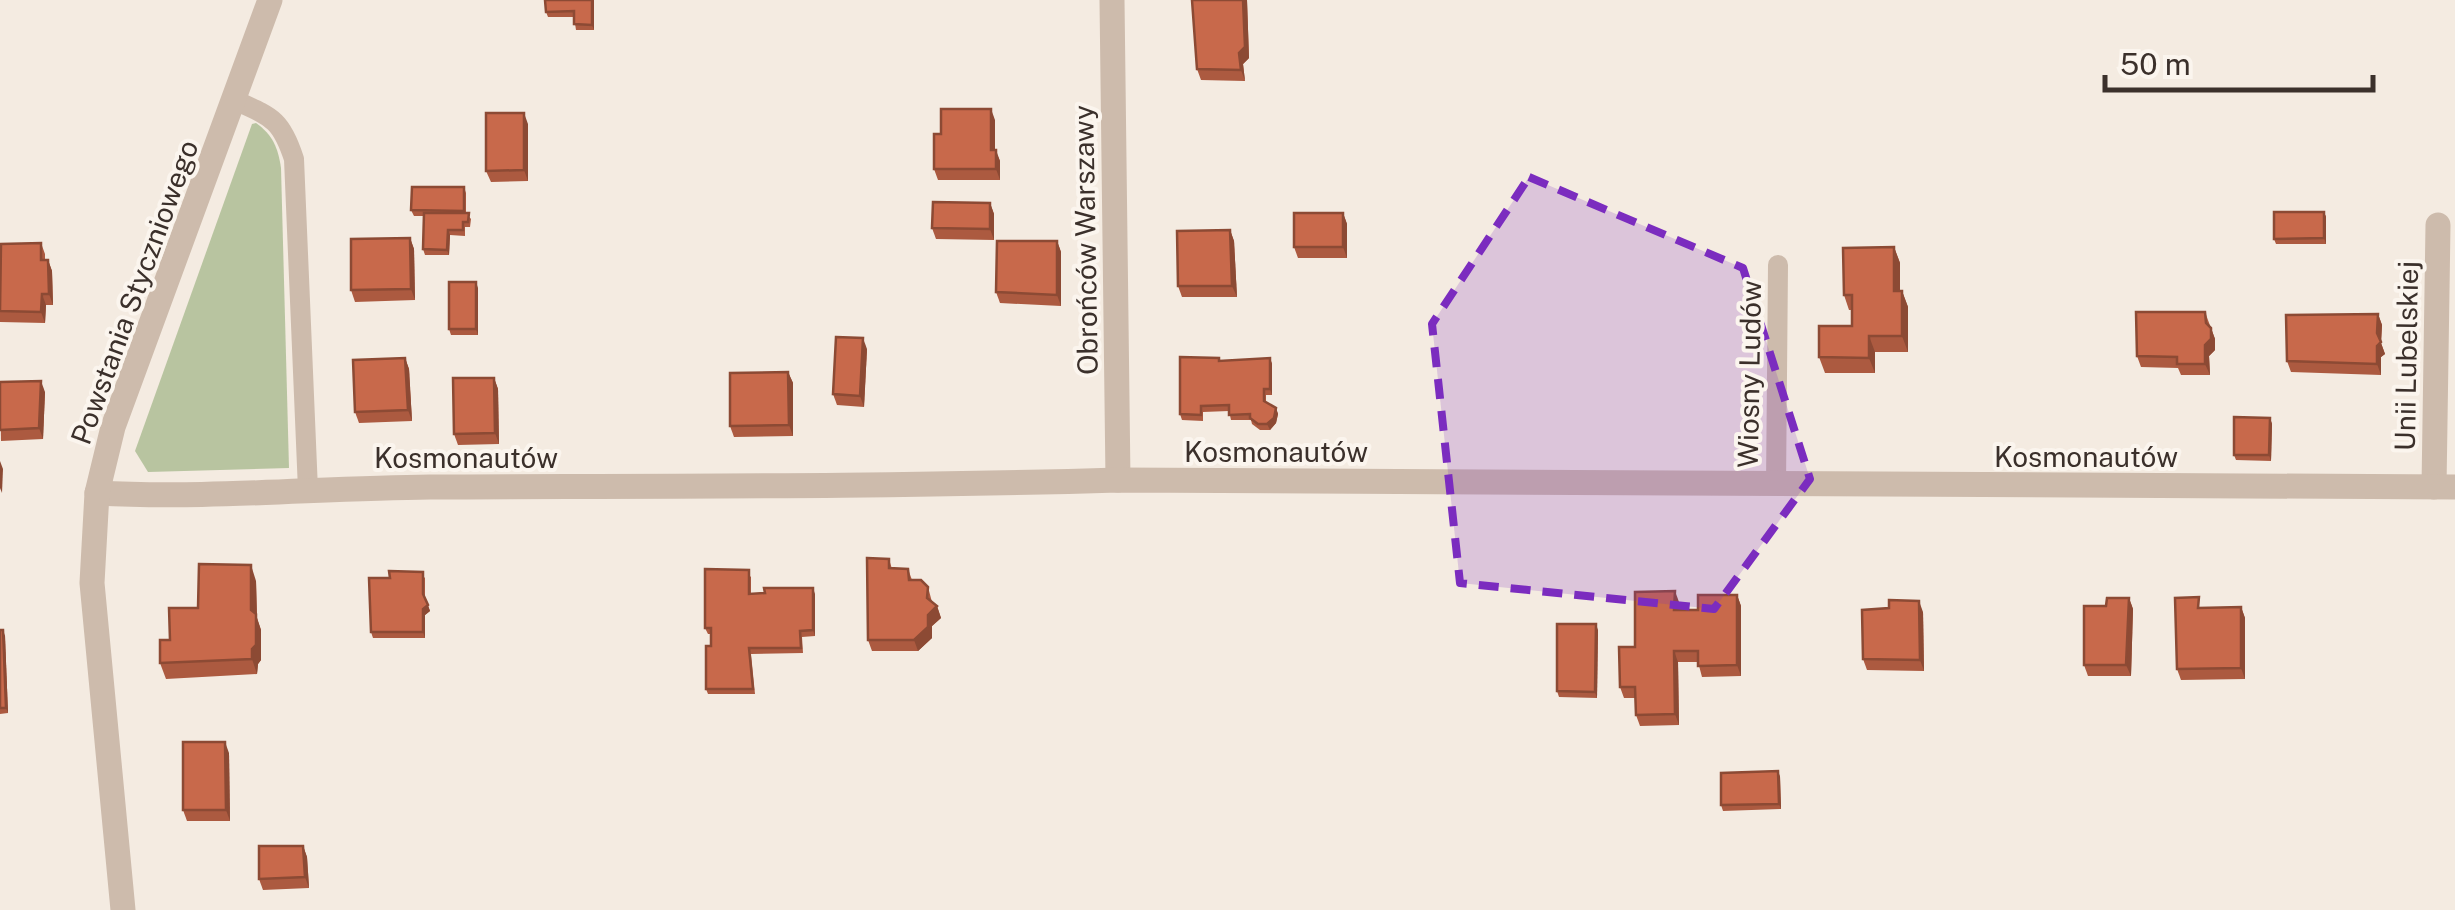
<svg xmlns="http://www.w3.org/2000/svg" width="2455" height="910" font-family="'Public Sans',sans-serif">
  <rect width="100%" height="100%" fill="#f4ebe1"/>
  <path fill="#b8c4a0" d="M256,123C273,135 278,148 281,168L289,468L148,472L135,451L252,124Z"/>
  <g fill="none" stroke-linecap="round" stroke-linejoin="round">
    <g stroke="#cdbbac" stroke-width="20">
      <path d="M234,100C272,117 281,119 294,159L308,490"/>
      <path d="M1776,485L1778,265"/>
    </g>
    <g stroke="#cdbbac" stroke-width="25">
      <path d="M1112,0L1118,480"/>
      <path d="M2434,487L2438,225"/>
      <path d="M97,493C208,499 319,488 430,487C659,486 889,487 1118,480L2455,487"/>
      <path d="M123,910L92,583L97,493L113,427L270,0"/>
    </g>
  </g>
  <g fill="#ac5a40">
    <path d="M594,0V30H576L574,17H548L546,12Z"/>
    <path d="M1192,0H1247L1249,58L1243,64L1245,81L1201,80L1197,69Z"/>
    <path d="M995,120V150L1000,161V180H938L934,169L941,134Z"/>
    <path d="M528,124V181L491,182L486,171Z"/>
    <path d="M464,187L466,193V213L471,219L470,227H465V236L450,235L449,255H425L423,249V216H414L411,210Z"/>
    <path d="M990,203L994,214V240L936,239L932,228Z"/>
    <path d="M2324,212L2326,217V244H2276L2274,239Z"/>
    <path d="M1343,213L1347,224V258H1298L1294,247Z"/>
    <path d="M1230,230L1234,241L1237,297H1182L1178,286Z"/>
    <path d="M410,238L414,249L415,300L355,302L351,290Z"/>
    <path d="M1057,241L1061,252V306L1000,303L996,292Z"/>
    <path d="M41,243L45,254V260H48L52,271L53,305H46L45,323L0,322V260Z"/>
    <path d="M1894,247L1900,263V291H1902L1908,307V352H1875V373H1825L1819,357L1852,326V310H1849L1844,295Z"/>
    <path d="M478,288V335H451L449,329Z"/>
    <path d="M2205,312L2215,339V350L2209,356L2210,375H2181L2178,368L2141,367L2137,356Z"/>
    <path d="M2378,314L2382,325L2381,343L2385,354L2381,357V375L2291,372L2287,361Z"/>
    <path d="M867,349L864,407L837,405L833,394Z"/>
    <path d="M405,358L409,369L412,421L359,423L355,412Z"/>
    <path d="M1270,358L1272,364V395H1266V402L1276,408L1278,414L1276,423L1270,430H1260L1252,424L1251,420H1231L1229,411L1203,412V421L1182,420L1180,414L1219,361Z"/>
    <path d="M788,372L793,383V436L734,437L730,426Z"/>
    <path d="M494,378L498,389L499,444L458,445L454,434Z"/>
    <path d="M0,382L45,392L43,439L1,441Z"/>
    <path d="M2270,418L2272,424L2271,461L2236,460L2234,455Z"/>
    <path d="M889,559L892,569H908L912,580L928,587L932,602L937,606L941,618L932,626V638L918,651H872L868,640Z"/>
    <path d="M751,576V594H815V636L802,637L803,653L751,654L755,694H708L706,689L711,634H708L705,628Z"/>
    <path d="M425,577V599L430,611L425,615V638H373L371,632Z"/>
    <path d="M256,581L257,618L261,630V660L258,664L257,674L166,679L160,663L170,640L198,608Z"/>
    <path d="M1737,595L1741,606V676L1702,677L1698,662H1678L1679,725L1640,726L1636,715L1635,698H1624L1620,687L1635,647L1679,602V610H1698Z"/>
    <path d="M2129,598L2133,609L2131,676H2088L2084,665L2106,606Z"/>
    <path d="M2241,607L2245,618V679L2181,680L2177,669L2202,608Z"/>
    <path d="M1923,612L1924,671L1867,670L1863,659Z"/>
    <path d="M0,630L5,636L8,713L0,714Z"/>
    <path d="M1598,630L1597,698L1559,697L1557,691Z"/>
    <path d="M229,753L230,821H187L183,810Z"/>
    <path d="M1778,771L1780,777L1781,809L1723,811L1721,805Z"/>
    <path d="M303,846L307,857L309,888L263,890L259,879Z"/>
  </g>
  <g fill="#8c4a34">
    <path d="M592,0H594V30L592,25Z"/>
    <path d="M1243,0H1247L1249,58L1243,64L1245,81L1241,70L1239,53Z"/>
    <path d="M991,109L995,120V161L991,150Z"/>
    <path d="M524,113L528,124V181L524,170Z"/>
    <path d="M996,150L1000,161V180L996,169Z"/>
    <path d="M990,203L994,214V240L990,229Z"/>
    <path d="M2324,212L2326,217V244L2324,238Z"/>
    <path d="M1343,213L1347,224V258L1343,247Z"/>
    <path d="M448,230L450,235L449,255L447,250Z"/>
    <path d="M1230,230L1234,241L1237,297L1232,286Z"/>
    <path d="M410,238L414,249L415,300L411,289Z"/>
    <path d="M1057,241L1061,252V306L1057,295Z"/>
    <path d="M1894,247L1900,263V307L1894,291Z"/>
    <path d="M48,260L52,271L53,305L49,294Z"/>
    <path d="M476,282L478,288V335L476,329Z"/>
    <path d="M1902,291L1908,307V352L1902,336Z"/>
    <path d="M42,294L46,305L45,323L41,312Z"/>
    <path d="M2378,314L2382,325L2381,343L2385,354L2381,357V375L2377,364Z"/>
    <path d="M2211,328L2215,339V350L2209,356L2210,375L2205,364V345Z"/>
    <path d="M1869,336L1875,352V373L1869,358Z"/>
    <path d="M863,338L867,349L864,407L860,396Z"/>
    <path d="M405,358L409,369L412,421L408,410Z"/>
    <path d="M1270,358L1272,364V395L1270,389Z"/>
    <path d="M788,372L793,383V436L789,425Z"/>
    <path d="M494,378L498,389L499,444L495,433Z"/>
    <path d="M41,381L45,392L43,439L39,428Z"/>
    <path d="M1276,408L1278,414L1276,423L1270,430L1267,424Z"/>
    <path d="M2270,418L2272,424L2271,461L2269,455Z"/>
    <path d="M0,461L3,469L2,493L0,488Z"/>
    <path d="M251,565L256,581L257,618L261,630V660L258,664L257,674L252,659Z"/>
    <path d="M813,588L815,594V636L813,630Z"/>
    <path d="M1675,591L1679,602L1678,621L1674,610Z"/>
    <path d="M1737,595L1741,606V676L1737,665Z"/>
    <path d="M2129,598L2133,609L2131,676L2126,665Z"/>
    <path d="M1919,601L1923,612L1924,671L1920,660Z"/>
    <path d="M428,605L430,611L425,615V638L423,632V609Z"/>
    <path d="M937,606L941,618L932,626V638L918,651L914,640L928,615Z"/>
    <path d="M2241,607L2245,618V679L2241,668Z"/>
    <path d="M1596,624L1598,630L1597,698L1595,692Z"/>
    <path d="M3,630L5,636L8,713L6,708Z"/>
    <path d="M1674,651L1678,662L1679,725L1675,714Z"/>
    <path d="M225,742L229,753L230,821L226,810Z"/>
    <path d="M1778,771L1780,777L1781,809L1779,804Z"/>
    <path d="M303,846L307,857L309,888L305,877Z"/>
  </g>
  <g fill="#c8694b" stroke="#8c4a34" stroke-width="2.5">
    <path d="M545,0H592V25L574,24V11L546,12Z"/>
    <path d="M1192,0H1243L1245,47L1239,53L1241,70L1197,69Z"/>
    <path d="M941,109H991V150H996V169H934V134H941Z"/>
    <path d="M486,113H524V170L486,171Z"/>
    <path d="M412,187H464V211L411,210Z"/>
    <path d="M933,202L990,203V229L932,228Z"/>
    <path d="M2274,212H2324V238L2274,239Z"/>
    <path d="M424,213H469L468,222H463V230H448L447,250L423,249Z"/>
    <rect x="1294" y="213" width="49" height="34"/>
    <path d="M1230,230L1232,286H1178L1177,231Z"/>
    <path d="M410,238L411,289L351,290V239Z"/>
    <path d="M997,241H1057V295L996,292Z"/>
    <path d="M41,243V260H48L49,294H42L41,312L0,311L1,244Z"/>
    <path d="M1894,247V291H1902V336H1869V358L1819,357V326H1852V295H1844L1843,248Z"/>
    <rect x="449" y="282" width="27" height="47"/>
    <path d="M2136,312H2205L2206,323L2211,328V339L2205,345V364H2177V357L2137,356Z"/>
    <path d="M2378,314L2377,333L2381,342L2377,346V364L2287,361L2286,315Z"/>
    <path d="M836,337L863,338L860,396L833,394Z"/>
    <path d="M1180,357L1219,358V361L1270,358V389H1264V401L1276,408L1274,418L1267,424H1258L1250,418V414L1229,415V405L1201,406V415L1180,414Z"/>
    <path d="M405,358L408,410L355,412L353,360Z"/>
    <path d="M788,372L789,425L730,426V373Z"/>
    <path d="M453,378H494L495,433L454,434Z"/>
    <path d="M41,381L39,428L0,430V382Z"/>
    <path d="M2234,417L2270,418L2269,455H2234Z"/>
    <path d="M867,558L889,559V568L908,569L909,580H921L928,587L927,598L937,606L928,615V627L914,640H868Z"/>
    <path d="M199,564L251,565V610L256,614V645L252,649V659L160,663V640H170L169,608H198Z"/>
    <path d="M705,569L749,570V594L765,593L764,588H813V630L800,631L801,648H749L753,689H706V646H711V628H705Z"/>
    <path d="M389,571L423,572V594L428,605L423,609V632H371L369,578H390Z"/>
    <path d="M1675,591L1674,610H1698V595H1737V665L1698,666V651H1674L1675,714L1636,715L1635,687H1620L1619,647H1635V592Z"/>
    <path d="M2199,597L2198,608L2241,607V668L2177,669L2175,598Z"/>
    <path d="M2107,598H2129L2126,665H2084V606H2106Z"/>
    <path d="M1889,600L1919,601L1920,660L1863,659L1862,610L1889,608Z"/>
    <path d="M1557,624H1596L1595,692L1557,691Z"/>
    <path d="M0,630H3L6,708H0Z"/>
    <path d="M183,742H225L226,810H183Z"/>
    <path d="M1778,771L1779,804L1721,805V773Z"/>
    <path d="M259,846H303L305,877L259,879Z"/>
  </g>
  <path fill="#7b2cbf" fill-opacity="0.2" stroke="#7b2cbf" stroke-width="8" stroke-dasharray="20 12" stroke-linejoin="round" d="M1529,177L1743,268L1810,479L1714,609L1460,583L1432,324Z"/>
  <g text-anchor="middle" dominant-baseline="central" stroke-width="8" stroke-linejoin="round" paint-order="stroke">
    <g font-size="28" fill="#3b302b" stroke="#fbf5ee">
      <text transform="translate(1085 240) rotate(-91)">Obrońców Warszawy</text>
      <text transform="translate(134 292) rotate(-70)">Powstania Styczniowego</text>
      <text transform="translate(2406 356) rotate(-89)">Unii Lubelskiej</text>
      <text transform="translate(1749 374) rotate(-89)">Wiosny Ludów</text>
      <text x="1276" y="451">Kosmonautów</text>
      <text x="2086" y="456">Kosmonautów</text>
      <text x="466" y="457">Kosmonautów</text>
    </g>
  </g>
  <path d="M2105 75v15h268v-15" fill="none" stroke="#3b302b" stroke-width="5"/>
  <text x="2120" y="75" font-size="30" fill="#3b302b" stroke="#fbf5ee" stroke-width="8" paint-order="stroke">50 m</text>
</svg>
